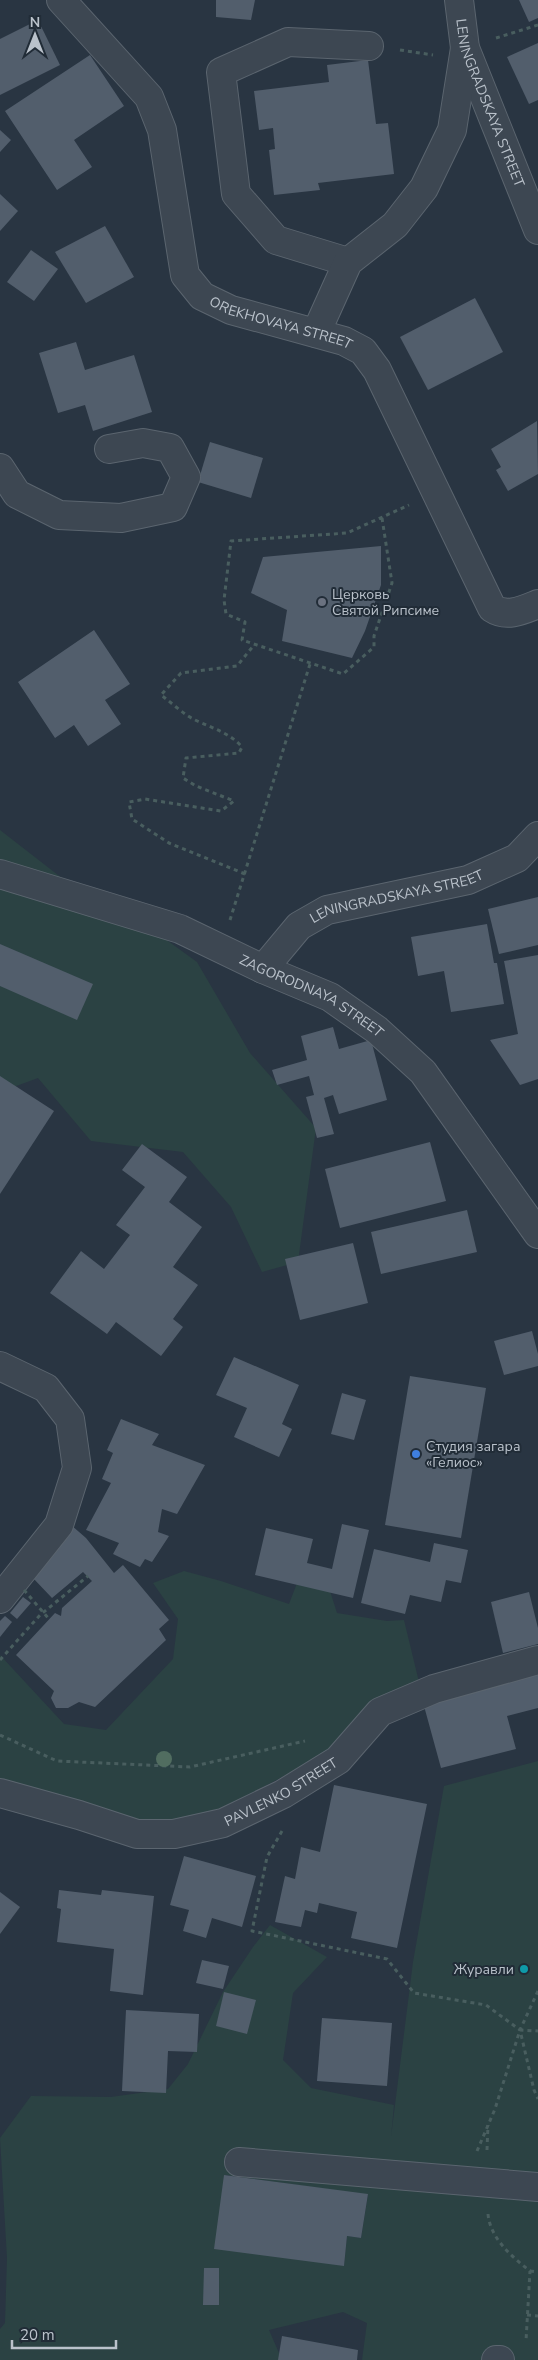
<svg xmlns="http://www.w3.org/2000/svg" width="538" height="2360" font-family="'Nunito Sans',sans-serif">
  <rect width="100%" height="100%" fill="#293542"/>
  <g fill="#2b4243" fill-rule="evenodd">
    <path d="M0,830L85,896L150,928L197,962L250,1053L316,1128L298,1262L262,1272L231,1207L183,1152L91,1141L38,1078L0,1092Z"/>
    <path d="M302,1570L324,1572L337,1613L387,1621L404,1620L419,1682L332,1751L219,1810L171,1821L136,1819L0,1782V1655L64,1724L106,1730L173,1659L178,1619L153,1583L184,1571L221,1581L289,1604Z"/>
    <path d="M538,1761V2360H362L367,2323L343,2312L269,2330L282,2360H0V2329L5,2323L7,2258L0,2138L31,2096L111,2097L168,2089L188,2064L223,1992L253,1947L270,1925L327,1957L293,1993L283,2060L311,2088L394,2105L391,2137L413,1962L444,1786ZM225,2175L368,2195L361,2238L347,2236L344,2265Z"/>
  </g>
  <g fill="#525e6c">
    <path d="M216,0H255L251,20L216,17Z"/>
    <path d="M519,0H538V18L529,22Z"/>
    <path d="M38,20L60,65L0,95V39Z"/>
    <path d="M538,43V100L529,104L507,57Z"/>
    <path d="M90,55L124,106L74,140L92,167L57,190L5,111Z"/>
    <path d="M368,60L376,124L388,123L394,174L318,183L320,190L274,195L269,150L275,149L273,128L259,130L254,91L329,82L327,65Z"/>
    <path d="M0,130L11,140L0,152Z"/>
    <path d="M0,194L18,211L0,231Z"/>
    <path d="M105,226L134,277L86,303L55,252Z"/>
    <path d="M31,250L58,269L34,301L7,282Z"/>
    <path d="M475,298L503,352L428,390L400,337Z"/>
    <path d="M76,342L85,370L134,355L152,412L93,431L85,405L58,413L39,353Z"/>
    <path d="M537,421L538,474L508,491L496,470L501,467L491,449Z"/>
    <path d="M210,442L263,458L251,498L198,482Z"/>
    <path d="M381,546V585L365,631L352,658L282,641L287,610L251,593L263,557Z"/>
    <path d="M94,630L130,684L105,700L121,724L88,746L74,725L55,738L18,682Z"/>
    <path d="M538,897V945L499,954L488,909Z"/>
    <path d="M487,924L494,963H497L504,1004L451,1012L444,971L418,976L411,937Z"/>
    <path d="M0,944L93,984L77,1020L0,986Z"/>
    <path d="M538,955V1079L520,1085L490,1040L518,1034L504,961Z"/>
    <path d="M333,1027L339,1049L371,1040L387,1100L339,1114L333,1095L324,1098L334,1134L317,1138L306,1097L314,1095L309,1076L277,1085L272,1070L307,1060L301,1036Z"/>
    <path d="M0,1076L54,1111L0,1194Z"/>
    <path d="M430,1142L446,1201L340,1228L325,1169Z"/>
    <path d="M142,1144L187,1177L169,1202L202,1227L173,1267L198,1285L173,1319L183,1327L161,1356L116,1322L107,1334L50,1293L81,1251L104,1269L130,1235L116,1225L145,1187L122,1170Z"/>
    <path d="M467,1210L477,1252L381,1274L371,1232Z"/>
    <path d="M353,1243L368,1303L300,1320L285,1259Z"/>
    <path d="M532,1331L538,1354V1366L504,1375L494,1341Z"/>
    <path d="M234,1357L299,1385L282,1424L292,1429L279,1457L234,1437L247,1408L216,1395Z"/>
    <path d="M410,1376L486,1388L461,1538L385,1525Z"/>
    <path d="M342,1393L366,1400L354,1440L331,1434Z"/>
    <path d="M121,1419L159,1434L152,1445L205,1465L177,1514L162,1509L158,1532L169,1536L152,1562L145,1559L140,1567L113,1554L119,1543L86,1530L111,1483L102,1479L113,1453L107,1450Z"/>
    <path d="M342,1524L369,1530L353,1598L255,1575L266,1528L313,1539L307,1563L332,1569Z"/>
    <path d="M71,1525L86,1538L114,1573L123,1565L169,1620L159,1629L166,1640L95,1707L79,1702L68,1708H56L51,1698L54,1691L16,1655L55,1613L61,1616L62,1608L92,1581L83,1572L52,1598L33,1578Z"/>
    <path d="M434,1543L468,1550L461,1583L446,1580L441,1602L410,1595L405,1614L361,1603L374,1549L430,1562Z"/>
    <path d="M529,1592L538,1628V1644L503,1653L491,1602Z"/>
    <path d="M23,1597L31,1603L17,1619L10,1613Z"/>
    <path d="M5,1616L12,1622L0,1637V1621Z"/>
    <path d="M538,1674V1708L507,1716L516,1749L441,1768L424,1706Z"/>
    <path d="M334,1785L427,1804L397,1948L351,1938L357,1912L319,1903L317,1913L305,1910L301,1927L275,1922L285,1876L295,1879L301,1847L320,1852Z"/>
    <path d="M184,1856L256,1876L242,1927L212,1918L206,1938L183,1931L189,1910L170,1905Z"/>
    <path d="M59,1890L101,1895L102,1890L154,1896L143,1995L110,1991L114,1949L57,1942L61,1909L57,1908Z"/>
    <path d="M0,1892L20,1907L0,1934Z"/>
    <path d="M202,1960L229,1966L223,1989L196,1983Z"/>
    <path d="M224,1992L256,2000L247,2034L216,2026Z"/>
    <path d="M126,2010L199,2014L197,2052L168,2051L166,2093L122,2091Z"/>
    <path d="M322,2018L392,2023L387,2086L317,2081Z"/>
    <path d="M224,2175L368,2194L361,2238L347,2236L344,2266L214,2249Z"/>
    <path d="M204,2268H219V2305H203Z"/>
    <path d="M282,2336L358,2350L357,2360H278Z"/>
  </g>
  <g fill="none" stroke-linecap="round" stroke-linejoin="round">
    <defs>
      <g id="minor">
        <path id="s1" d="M61,0L149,97L162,130L185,275L202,296L231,310L344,341L363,351L377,370L492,608C507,618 523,610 538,604"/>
        <path id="s2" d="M459,0L465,48L538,230"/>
        <path d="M348,262L276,240L236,194L221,72L288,42L369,46"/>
        <path d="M316,333L348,262L395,225L424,188L452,130L465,48"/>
        <path d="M0,468L17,494L59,515L121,518L173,507L186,477L170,448L143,443L109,449"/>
        <path id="s3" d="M0,874L180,929L263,969L330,997L377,1030L423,1072L538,1234"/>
        <path id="s4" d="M263,969L299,926L327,910L468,880L517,858L538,836"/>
        <path d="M0,1366L46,1388L70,1419L77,1468L59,1525L0,1599"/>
        <path id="s5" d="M0,1793L79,1815L137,1834H174L223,1823L283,1794L338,1760L380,1712L434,1689L538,1660"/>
        <path d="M239,2162L538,2187"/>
        <path d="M496,2360H500"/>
      </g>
    </defs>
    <use href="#minor" stroke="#5b656f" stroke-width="30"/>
    <g stroke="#495e5f" stroke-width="3" stroke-dasharray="4 4" stroke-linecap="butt">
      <path d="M496,38L538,25"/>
      <path d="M400,50L433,55"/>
      <path d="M382,518L392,583L374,636V647L343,674L242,640L245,622L226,614L224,600L231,541L347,533L409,505"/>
      <path d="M245,874L169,843L132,819L129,802L145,799L221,811L234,801L196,786L183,778L186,758L239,753L242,747C230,733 212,728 195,720C183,714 172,703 161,695L181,673L237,666L254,645"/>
      <path d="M230,920L310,664"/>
      <path d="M0,1660L40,1615L88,1576"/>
      <path d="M0,1735L57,1761L190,1767L305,1741"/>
      <path d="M282,1831L267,1857L252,1931L387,1959L414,1993L486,2005L520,2030"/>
      <path d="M538,1991L520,2030L534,2090L538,2099"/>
      <path d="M487,2150L488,2125"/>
      <path d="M477,2151L495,2109L520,2030L538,2031"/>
      <path d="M488,2214C490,2238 512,2257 530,2271L526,2341"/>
      <path d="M530,2271L538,2272"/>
      <path d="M527,2315L538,2316"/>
    </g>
    <use href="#minor" stroke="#3d4752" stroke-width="28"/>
    <path stroke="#495e5f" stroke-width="3" stroke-dasharray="4 4" stroke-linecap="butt" d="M24,1590L49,1619"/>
  </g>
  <circle fill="#516d60" cx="164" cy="1759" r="8"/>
  <circle fill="#6b7280" stroke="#212c37" stroke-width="2" cx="322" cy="602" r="5"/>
  <circle fill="#3f7fe0" stroke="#212c37" stroke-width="2" cx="416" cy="1454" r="5"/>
  <circle fill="#0f9aa8" stroke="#212c37" stroke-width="2" cx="524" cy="1969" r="5"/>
  <g text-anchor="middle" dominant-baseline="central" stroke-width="4" stroke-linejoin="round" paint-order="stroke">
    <g font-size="14" fill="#bac2cb" stroke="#212c37">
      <text stroke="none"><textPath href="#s2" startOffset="108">LENINGRADSKAYA STREET</textPath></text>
      <text stroke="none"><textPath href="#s1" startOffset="424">OREKHOVAYA STREET</textPath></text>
      <text stroke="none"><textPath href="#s4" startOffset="159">LENINGRADSKAYA STREET</textPath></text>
      <text stroke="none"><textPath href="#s3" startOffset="336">ZAGORODNAYA STREET</textPath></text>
      <text stroke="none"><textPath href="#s5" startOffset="296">PAVLENKO STREET</textPath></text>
    </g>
    <g font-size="14" fill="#bac2cb" stroke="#212c37" text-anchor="start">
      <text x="332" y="594">Церковь<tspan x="332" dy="16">Святой Рипсиме</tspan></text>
      <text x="426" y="1446">Студия загара<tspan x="426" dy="16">«Гелиос»</tspan></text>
      <text x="514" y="1969" text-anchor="end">Журавли</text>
    </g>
  </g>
  <g transform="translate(35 35)" stroke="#212c37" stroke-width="4" paint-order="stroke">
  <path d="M0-4L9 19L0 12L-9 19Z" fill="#bac2cb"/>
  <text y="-8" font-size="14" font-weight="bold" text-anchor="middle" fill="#bac2cb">N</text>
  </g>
  <path d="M12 2340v8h104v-8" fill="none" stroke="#bac2cb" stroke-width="2.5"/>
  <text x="20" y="2340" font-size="15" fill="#bac2cb" stroke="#212c37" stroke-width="4" paint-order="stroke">20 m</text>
</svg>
